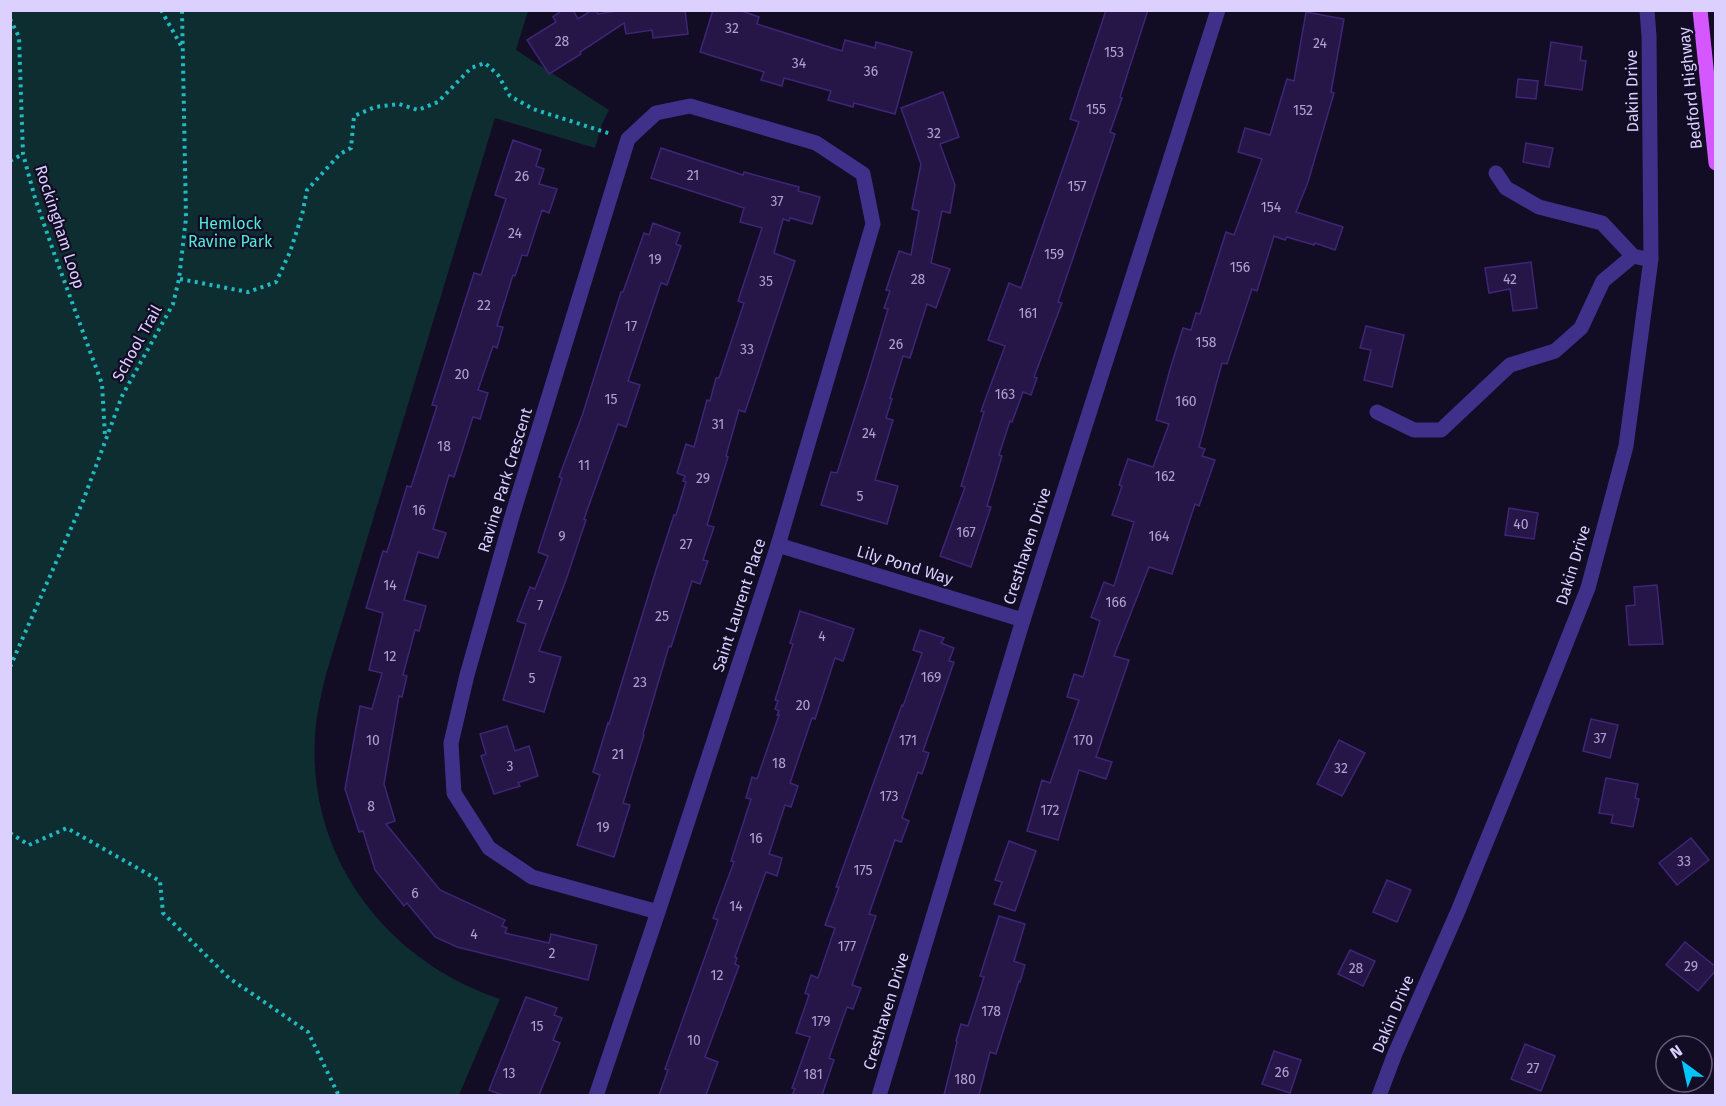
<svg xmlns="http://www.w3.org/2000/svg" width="1726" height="1106" font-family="'Fira Sans',sans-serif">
  <rect width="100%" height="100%" fill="#130c25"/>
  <path fill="#0e2d30" d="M11,11H528L516,50L609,110L602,124L595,148L495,118L326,674C321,695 316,716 315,737C308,859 387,961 500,999L459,1095H11Z"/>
  <g fill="#261648" stroke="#3f2577" stroke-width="1.5">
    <path d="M562,10H573L578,19L592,10H596L598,14L623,10H685L688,34L653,38L652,30L626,34L624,23L580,52L581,54L549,74L527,40L556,22L553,17Z"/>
    <path d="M713,10H739L759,17L757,24L842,51L845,40L875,48L876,42L912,52L895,114L854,103L853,107L828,100L831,91L784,78L782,86L761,80L764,72L700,52Z"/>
    <path d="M1106,10H1148L1120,97L1122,98L1110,132L1115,134L1058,302L1062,303L1034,377L1037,378L1031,395L1023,392L1012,422L1010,421L999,455L1002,456L987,506L991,507L971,567L940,556L965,487L961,486L984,412L981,411L1005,346L988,340L1009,283L1021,288L1079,122L1070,119Z"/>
    <path d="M1306,12L1344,19L1331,92L1334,93L1308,182L1296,212L1343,227L1335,250L1315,243L1314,245L1287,237L1285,240L1274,236L1257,291L1252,289L1227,364L1222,363L1199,447L1205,449L1202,456L1215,460L1199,506L1195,504L1172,574L1149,567L1114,656L1129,660L1096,757L1112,762L1106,779L1079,770L1058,840L1027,831L1042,780L1050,783L1079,700L1067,697L1074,674L1083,677L1100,621L1091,617L1104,582L1114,586L1134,522L1112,515L1122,486L1119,485L1128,459L1153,467L1169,424L1156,420L1171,366L1183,328L1191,330L1196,313L1200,314L1226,232L1234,235L1262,159L1238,152L1245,128L1270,135L1287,79L1294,81Z"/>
    <path d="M1551,42L1582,47L1580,60L1586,61L1582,90L1545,85Z"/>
    <path d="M1518,79L1538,81L1536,99L1516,97Z"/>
    <path d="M943,92L959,137L940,144L955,185L950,213L942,211L931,263L950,269L936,308L927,304L910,358L903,356L890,398L892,399L886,418L893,420L875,480L898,486L887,524L821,505L831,472L837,473L867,379L888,309L884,308L890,291L886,290L899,251L911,255L919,211L912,209L921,164L901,108Z"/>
    <path d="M513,140L541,150L536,166L544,169L539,184L557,189L549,213L542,210L527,256L522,255L515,276L513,275L497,326L503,327L497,348L493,346L478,390L488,393L480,419L473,417L454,477L449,475L433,529L446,533L438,558L418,552L404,600L426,606L419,631L415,630L403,675L407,676L402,697L399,696L384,784L395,821L386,824L440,890L505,920L502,926L507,928L505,933L549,943L551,934L597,945L588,980L457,947L435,937L407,903L404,906L375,870L363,831L359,832L345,789L360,706L372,709L382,673L369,670L383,613L366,608L383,551L387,552L407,486L411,487L437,406L432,405L474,273L481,275L506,199L495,195Z"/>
    <path d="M1526,143L1553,148L1549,167L1523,162Z"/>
    <path d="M661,148L743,175L744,172L799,187L798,191L820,197L812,224L790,218L789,221L783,219L774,253L795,261L745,412L739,410L726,456L728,457L707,525L714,527L703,560L708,561L700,584L692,581L671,647L669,646L643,734L644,735L623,803L630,805L614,857L577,845L600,775L593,772L608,723L609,724L656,570L674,515H676L686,482L683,481L685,476L677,473L686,444L694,447L707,400L710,401L716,378H719L744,303L738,301L762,228L740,222L744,208L651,178Z"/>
    <path d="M653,223L680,233L676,244L681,246L667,285L661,283L628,381L640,385L626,427L618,424L584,519L586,520L566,580L539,651L561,657L544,712L503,700L526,624L517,621L530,587L535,589L548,556L538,552L562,478L559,477L583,413L621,292H623L644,233L649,235Z"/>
    <path d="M1531,262L1537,308L1513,311L1510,289L1489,293L1485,268Z"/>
    <path d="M1366,326L1404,335L1392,387L1364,380L1371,350L1360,348Z"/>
    <path d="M1509,508L1538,513L1534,539L1505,535Z"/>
    <path d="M1657,585L1663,644L1629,645L1626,606L1635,605L1634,587Z"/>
    <path d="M800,611L854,629L843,661L835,658L815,719L812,718L790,783L798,786L791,807L785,805L769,854L782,858L777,876L766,872L735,957L737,958L735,964L739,966L705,1057L718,1062L706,1095H659L668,1070L665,1069L718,920L713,918L734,862L731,861L751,799L746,798L752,777L757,779L779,715H777L779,711L775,709L778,701L775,700L793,644L790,643Z"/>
    <path d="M920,630L944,638L941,643L954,648L949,661L954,662L923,751L929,753L922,774L918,772L902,818L909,821L901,842L895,840L869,914L876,916L852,985L861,988L853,1009L847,1007L829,1058L834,1060L822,1095H792L795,1089L792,1088L810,1037L796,1033L809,995L805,993L811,975L818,978L835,928L825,925L839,887H836L889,740L902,705L903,706L922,653L913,650Z"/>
    <path d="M1591,719L1618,725L1610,758L1583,751Z"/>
    <path d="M507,726L515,751L529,746L538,776L518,783L520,786L494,794L481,756L486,754L480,734Z"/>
    <path d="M1339,740L1365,753L1342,796L1317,784Z"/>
    <path d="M1606,778L1638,784L1635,798L1639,799L1633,827L1611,823L1613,815L1599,813Z"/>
    <path d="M1691,838L1709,860L1677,885L1659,863Z"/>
    <path d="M1009,841L1036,851L1015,911L994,904L1002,882L995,880Z"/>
    <path d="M1387,880L1411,890L1397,922L1373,912Z"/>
    <path d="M999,916L1025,924L1014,961L1025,965L1020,982L1019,981L996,1054L990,1052L979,1095H944L957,1042L956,1041L961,1024L968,1026L984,977L980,976Z"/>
    <path d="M1685,942L1716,967V970L1698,991L1666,965Z"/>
    <path d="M1350,950L1375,961L1363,986L1338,974Z"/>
    <path d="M526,997L557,1008L554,1015L562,1018L553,1040L560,1043L539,1095H502L489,1090Z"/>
    <path d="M1525,1044L1555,1056L1541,1091L1511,1079Z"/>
    <path d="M1274,1051L1301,1060L1290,1093L1262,1084Z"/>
  </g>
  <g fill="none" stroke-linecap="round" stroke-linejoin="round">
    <g stroke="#21b9c2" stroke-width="4" stroke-dasharray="3 4.5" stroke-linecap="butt">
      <path d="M161,10L183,49"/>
      <path d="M10,19L19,37L23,154L35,198L54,253L102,384L105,436"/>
      <path d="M10,161L23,154"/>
      <path d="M180,279L248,292L276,282L290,252L302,215L307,190L340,154L351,148L354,116L375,107L399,104L418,110L438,102L471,68L485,63L498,75L510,96L533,109L611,134"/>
      <path d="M10,667L83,501L122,396L173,304L179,279L186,218L182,10"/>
      <path d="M10,833L29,845L67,828L160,881L163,913L229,978L308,1032L339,1096"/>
    </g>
    <g stroke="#3f318a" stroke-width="15">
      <path d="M1496,173L1506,188L1539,207L1602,223L1633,256L1642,258"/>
      <path d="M1377,412L1414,430H1441L1510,365L1555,351L1581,328L1603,281L1633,256"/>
      <path d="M778,545L1023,620"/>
      <path d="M596,1096L658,912L778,545L873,224L863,174L816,143L690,106L656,113L628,139L513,513L467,675L451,743L454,793L489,848L532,877L658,912"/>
      <path d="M879,1096L1023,620L1218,10"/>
      <path d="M1379,1096L1394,1056L1458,911L1514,774L1588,588L1626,446L1651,259L1649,36L1647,10"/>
    </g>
    <path stroke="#d457ff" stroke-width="15" d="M1700,10L1716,163"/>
  </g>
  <g text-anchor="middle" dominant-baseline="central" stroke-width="4.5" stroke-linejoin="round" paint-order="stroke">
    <g font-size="14" fill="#aea2d1">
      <text x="732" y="28">32</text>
      <text x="562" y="41">28</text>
      <text x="1320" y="43">24</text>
      <text x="1114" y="52">153</text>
      <text x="799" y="63">34</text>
      <text x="871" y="71">36</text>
      <text x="1096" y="109">155</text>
      <text x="1303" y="110">152</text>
      <text x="934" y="133">32</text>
      <text x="693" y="175">21</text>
      <text x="522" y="176">26</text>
      <text x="1077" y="186">157</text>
      <text x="777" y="201">37</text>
      <text x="1271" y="207">154</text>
      <text x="515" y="233">24</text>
      <text x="1054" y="254">159</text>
      <text x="655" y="259">19</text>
      <text x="1240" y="267">156</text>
      <text x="918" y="279">28</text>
      <text x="1510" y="279">42</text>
      <text x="766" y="281">35</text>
      <text x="484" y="305">22</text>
      <text x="1028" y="313">161</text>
      <text x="631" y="326">17</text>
      <text x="1206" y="342">158</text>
      <text x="896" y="344">26</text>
      <text x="747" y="349">33</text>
      <text x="462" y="374">20</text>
      <text x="1005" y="394">163</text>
      <text x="611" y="399">15</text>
      <text x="1186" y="401">160</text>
      <text x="718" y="424">31</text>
      <text x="869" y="433">24</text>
      <text x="444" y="446">18</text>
      <text x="584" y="465">11</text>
      <text x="1165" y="476">162</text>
      <text x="703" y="478">29</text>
      <text x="860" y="496">5</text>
      <text x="419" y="510">16</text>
      <text x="1521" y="524">40</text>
      <text x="966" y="532">167</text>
      <text x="562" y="536">9</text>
      <text x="1159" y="536">164</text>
      <text x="686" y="544">27</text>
      <text x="390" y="585">14</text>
      <text x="1116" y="602">166</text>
      <text x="540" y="605">7</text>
      <text x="662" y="616">25</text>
      <text x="822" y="636">4</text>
      <text x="390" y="656">12</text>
      <text x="931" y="677">169</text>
      <text x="532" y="678">5</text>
      <text x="640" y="682">23</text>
      <text x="803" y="705">20</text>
      <text x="1600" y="738">37</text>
      <text x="373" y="740">10</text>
      <text x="908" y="740">171</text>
      <text x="1083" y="740">170</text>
      <text x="618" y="754">21</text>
      <text x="779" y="763">18</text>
      <text x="510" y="766">3</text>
      <text x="1341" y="768">32</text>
      <text x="889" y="796">173</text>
      <text x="371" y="806">8</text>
      <text x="1050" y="810">172</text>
      <text x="603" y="827">19</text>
      <text x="756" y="838">16</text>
      <text x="1684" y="861">33</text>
      <text x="863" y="870">175</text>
      <text x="415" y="893">6</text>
      <text x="736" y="906">14</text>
      <text x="474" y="934">4</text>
      <text x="847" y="946">177</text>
      <text x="552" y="953">2</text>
      <text x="1691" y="966">29</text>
      <text x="1356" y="968">28</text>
      <text x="717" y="975">12</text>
      <text x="991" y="1011">178</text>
      <text x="821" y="1021">179</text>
      <text x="537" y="1026">15</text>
      <text x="694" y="1040">10</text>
      <text x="1533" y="1068">27</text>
      <text x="1282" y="1072">26</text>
      <text x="509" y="1073">13</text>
      <text x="813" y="1074">181</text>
      <text x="965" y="1079">180</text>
    </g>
    <g font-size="16" fill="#dbd0ff" stroke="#130c25">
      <text transform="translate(1690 88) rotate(-96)">Bedford Highway</text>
      <text transform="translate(1632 91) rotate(-91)">Dakin Drive</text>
      <text transform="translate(60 227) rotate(72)">Rockingham Loop</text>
      <text transform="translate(137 343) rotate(-61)">School Trail</text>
      <text transform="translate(505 480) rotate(-73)">Ravine Park Crescent</text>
      <text transform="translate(1027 546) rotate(-72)">Cresthaven Drive</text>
      <text transform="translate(905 565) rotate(17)">Lily Pond Way</text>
      <text transform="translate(1573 565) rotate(-73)">Dakin Drive</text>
      <text transform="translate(739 605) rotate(-72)">Saint Laurent Place</text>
      <text transform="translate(886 1011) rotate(-73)">Cresthaven Drive</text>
      <text transform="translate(1393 1014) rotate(-67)">Dakin Drive</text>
    </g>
    <g font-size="16" fill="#4fecd7" stroke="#130c25">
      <text x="230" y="223">Hemlock<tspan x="230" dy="18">Ravine Park</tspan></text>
    </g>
  </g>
  <rect width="1726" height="1106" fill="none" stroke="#dbd0ff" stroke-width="24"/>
  <g transform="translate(1684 1064) rotate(327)"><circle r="28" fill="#130c25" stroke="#635a7c" stroke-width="1.5"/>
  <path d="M0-4.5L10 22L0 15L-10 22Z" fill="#00c5fb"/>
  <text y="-9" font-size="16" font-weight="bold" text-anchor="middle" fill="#dbd0ff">N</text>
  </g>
</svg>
